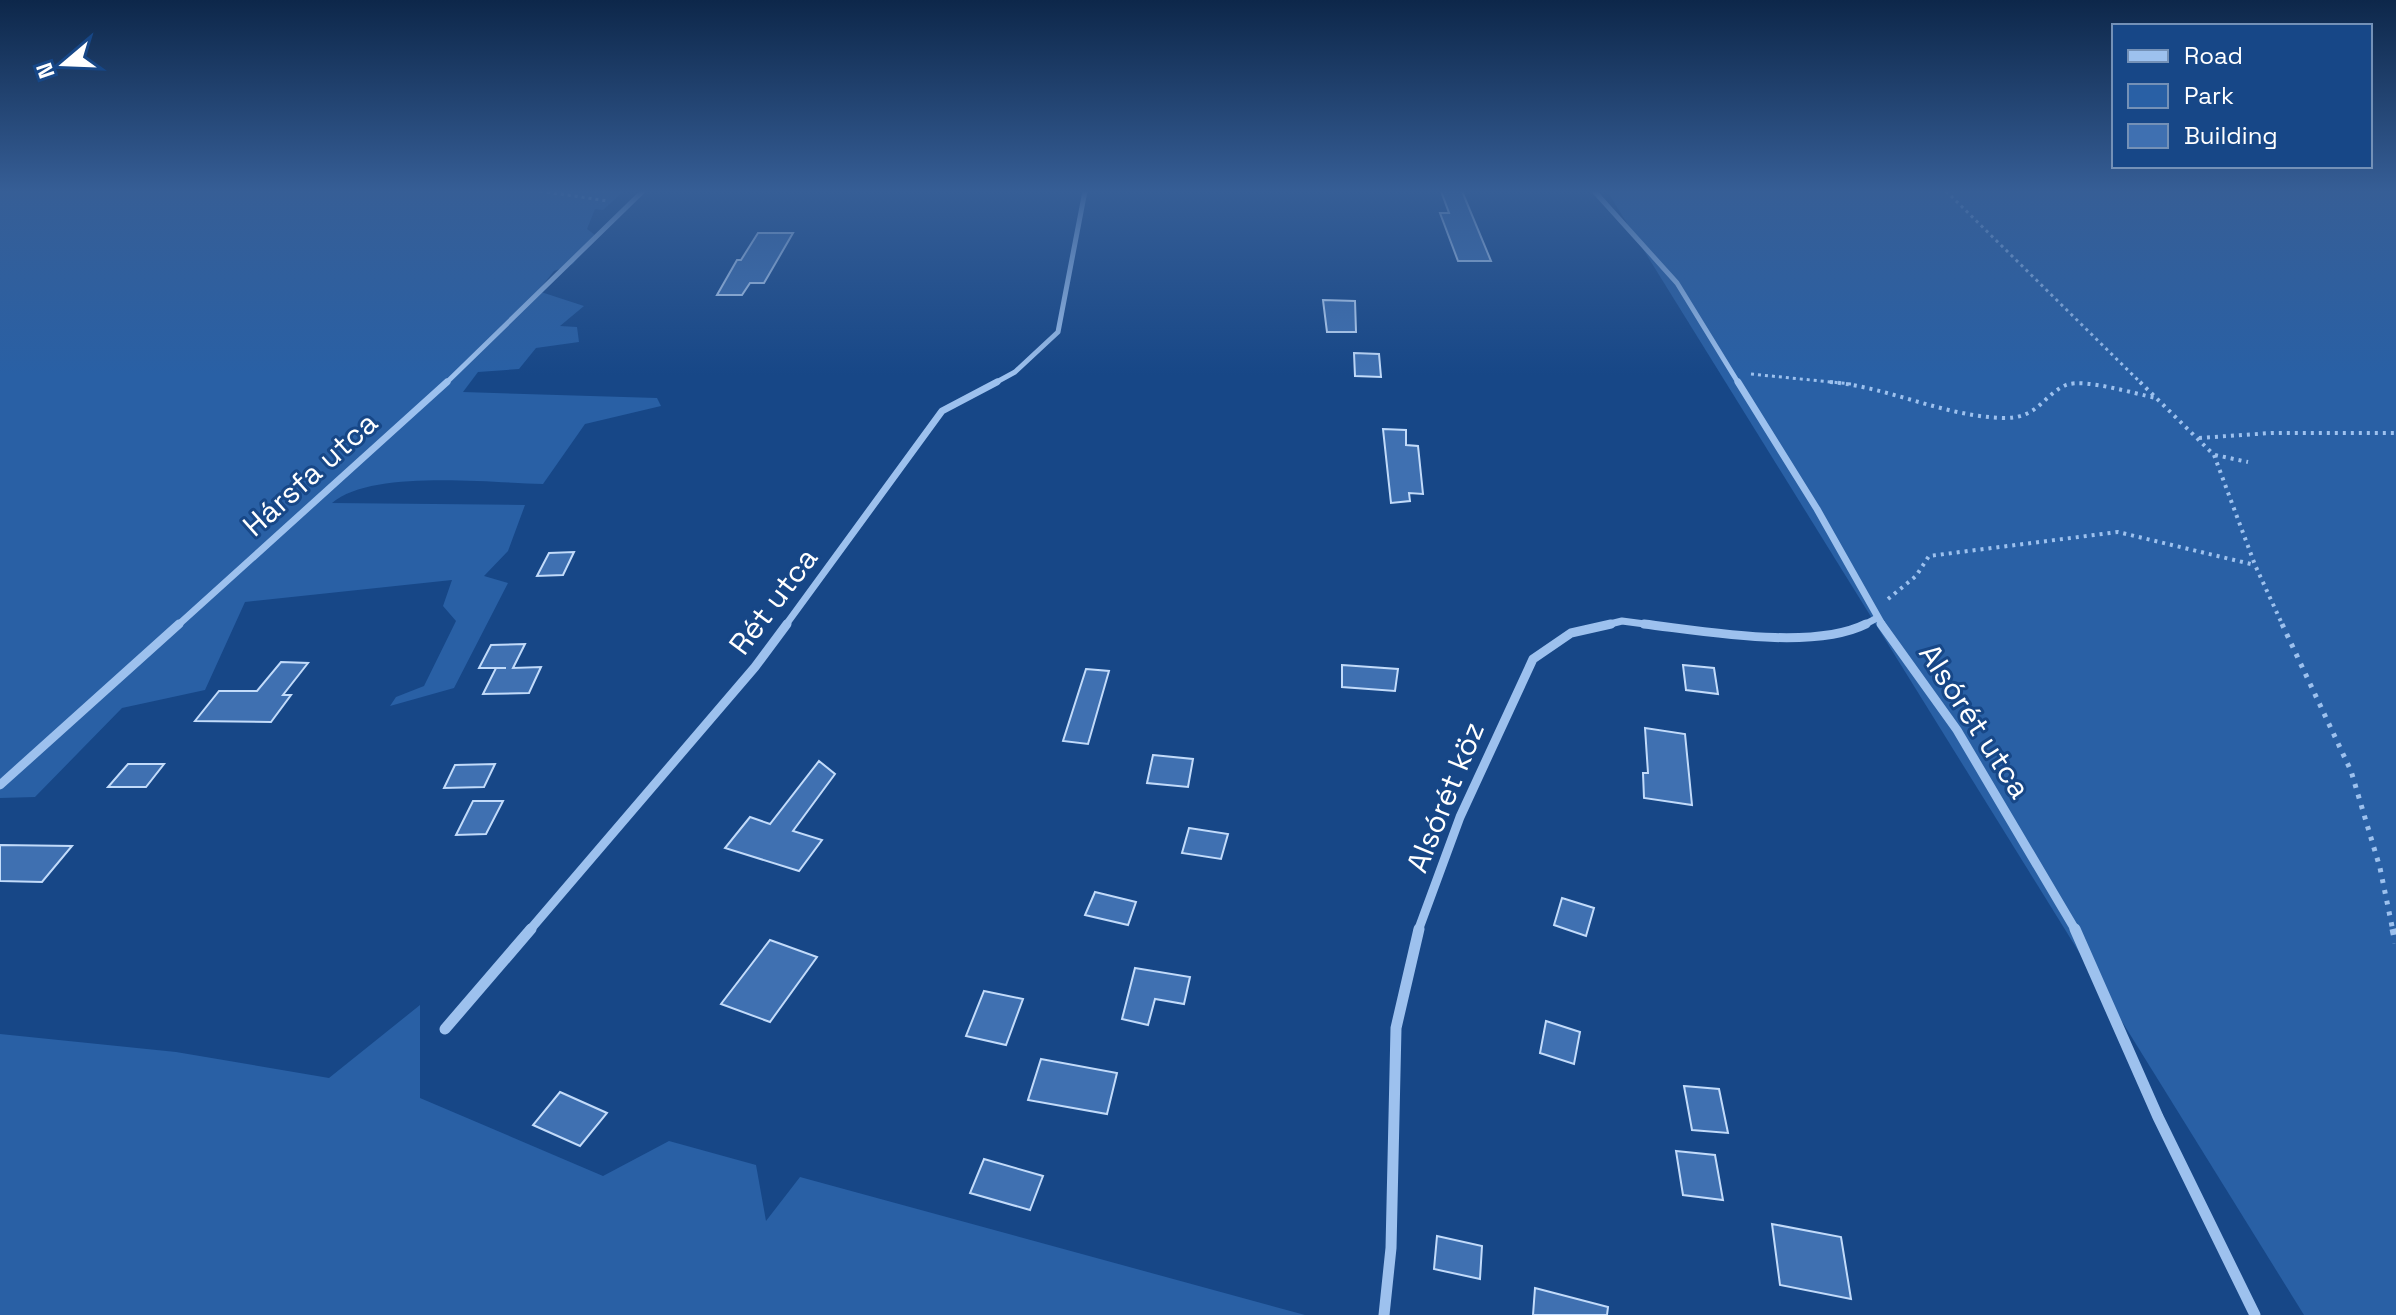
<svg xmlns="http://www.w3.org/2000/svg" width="2396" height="1315" font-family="'Space Grotesk',sans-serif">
  <rect width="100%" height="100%" fill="#174787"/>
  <g fill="#2960a5">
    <path d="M0,191H624L603,210L595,209L587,229L595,235L573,264L554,271L538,291L584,306L560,326L577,327L579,342L536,348L519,369L478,372L463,392L657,398L661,406L585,424L543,484C490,483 372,469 332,503L525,505L508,551L484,576L508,583L454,688L390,706L396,697L424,686L456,621L443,606L452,580L245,602L205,690L122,708L35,797L0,798Z"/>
    <path d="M1607,191H2396V1315H2304Z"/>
    <path d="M420,1005V1098L603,1176L669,1141L756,1165L766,1221L800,1177L1305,1315H0V1034L176,1052L329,1078Z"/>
  </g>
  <g fill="#3f70b1" stroke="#c2dbfa" stroke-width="2">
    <path d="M1441,191H1462L1491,261H1458L1440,213H1449Z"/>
    <path d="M758,233H793L764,283H750L742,295H717L737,260H741Z"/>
    <path d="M1323,300L1355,301L1356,332H1327Z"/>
    <path d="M1354,353L1379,354L1381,377L1355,376Z"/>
    <path d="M1383,429L1406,430V445L1418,446L1423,494L1409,493L1410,501L1391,503Z"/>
    <path d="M574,552L563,575L537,576L549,553Z"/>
    <path d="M525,644L513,668L541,667L529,693L483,694L496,668H506H479L491,645Z"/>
    <path d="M281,662L308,663L283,695H291L271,722L195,721L219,691H257Z"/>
    <path d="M1342,665L1398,669L1395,691L1342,687Z"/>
    <path d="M1683,665L1714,668L1718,694L1686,690Z"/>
    <path d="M1086,669L1109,671L1088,744L1063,741Z"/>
    <path d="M1645,728L1685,734L1692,805L1644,798L1643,773H1648Z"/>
    <path d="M1153,755L1193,759L1188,787L1147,783Z"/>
    <path d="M819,761L835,774L793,831L822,840L799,871L725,848L750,817L770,824Z"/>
    <path d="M128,764H164L146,787H108Z"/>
    <path d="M495,764L484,787L444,788L455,765Z"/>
    <path d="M473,801H503L486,834L456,835Z"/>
    <path d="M1189,828L1228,834L1221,859L1182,853Z"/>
    <path d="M0,845L72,846L42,882L0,881Z"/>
    <path d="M1095,892L1136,902L1128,925L1085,915Z"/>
    <path d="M1562,898L1594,908L1586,936L1554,925Z"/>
    <path d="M770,940L817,957L770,1022L721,1004Z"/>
    <path d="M1135,968L1190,977L1184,1004L1155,999L1148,1025L1122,1019Z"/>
    <path d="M984,991L1023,999L1006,1045L966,1036Z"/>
    <path d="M1546,1021L1580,1032L1574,1064L1540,1053Z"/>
    <path d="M1041,1059L1117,1073L1107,1114L1028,1100Z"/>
    <path d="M1684,1086L1719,1089L1728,1133L1692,1130Z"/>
    <path d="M560,1092L607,1113L580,1146L533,1125Z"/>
    <path d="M1676,1151L1715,1155L1723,1200L1683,1195Z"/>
    <path d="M984,1159L1043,1176L1030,1210L970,1193Z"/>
    <path d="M1772,1224L1841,1237L1851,1299L1780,1285Z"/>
    <path d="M1437,1236L1482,1246L1480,1279L1434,1269Z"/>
    <path d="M1535,1288L1608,1307L1607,1315H1533Z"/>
  </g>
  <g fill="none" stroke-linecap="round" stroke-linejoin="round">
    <g stroke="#9dc1ee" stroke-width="3" stroke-dasharray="3 4" stroke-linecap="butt">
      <path d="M540,191L608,201"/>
      <path d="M1946,191L2142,384"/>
      <path d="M1751,374L1851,384"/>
    </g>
    <g stroke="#9dc1ee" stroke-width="4" stroke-dasharray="3 5" stroke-linecap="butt">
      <path d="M1830,382C1889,387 1942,416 2003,418C2038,419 2043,395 2066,385C2084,378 2136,394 2156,398"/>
      <path d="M2140,382L2214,455L2255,565L2283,626"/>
      <path d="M2199,438L2271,433H2396"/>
      <path d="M2215,455L2248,462"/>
      <path d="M1888,599L1916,576L1929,556L2118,532L2255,565"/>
    </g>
    <path stroke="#9dc1ee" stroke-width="5" stroke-dasharray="4 7" stroke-linecap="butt" d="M2282,624L2351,771L2380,868L2393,931"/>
    <path stroke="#9dc1ee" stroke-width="7" stroke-dasharray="6 8" stroke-linecap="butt" d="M2393,929L2396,943"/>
    <g stroke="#9dc1ee" stroke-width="5">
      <path d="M1594,191L1677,283L1739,384"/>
      <path d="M445,384L643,191"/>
      <path d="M993,384L1015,372L1058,332L1085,191"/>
    </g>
    <g stroke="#9dc1ee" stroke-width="7">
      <path d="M1738,382L1817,509L1883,626"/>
      <path d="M177,626L447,382"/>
      <path d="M785,626L942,411L997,382"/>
      <path d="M1602,626L1622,621L1660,626"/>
      <path d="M1862,626L1877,618"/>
    </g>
    <g stroke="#9dc1ee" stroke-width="9">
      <path d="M1644,624C1704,631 1812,651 1866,624"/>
      <path d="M1881,624L1957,730L2076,931"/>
      <path d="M0,785L179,624"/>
      <path d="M529,931L755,667L787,624"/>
      <path d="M1418,931L1460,817L1533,659L1571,633L1611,624"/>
    </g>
    <g stroke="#9dc1ee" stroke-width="11">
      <path d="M2075,929L2158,1117L2255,1315"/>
      <path d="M445,1029L531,929"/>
      <path d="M1384,1315L1391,1248L1396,1028L1419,929"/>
    </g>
  </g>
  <linearGradient id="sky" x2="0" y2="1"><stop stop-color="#0d274a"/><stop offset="0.51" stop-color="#365e96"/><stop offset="1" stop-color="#365e96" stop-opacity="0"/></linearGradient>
  <rect width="2396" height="375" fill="url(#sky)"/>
  <g text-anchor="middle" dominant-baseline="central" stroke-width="6" stroke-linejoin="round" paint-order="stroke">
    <g font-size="30" fill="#fff" stroke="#174787">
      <text transform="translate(310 474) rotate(-42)">Hársfa utca</text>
      <text transform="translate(773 601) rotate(-53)">Rét utca</text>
      <text transform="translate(1975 721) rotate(57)">Alsórét utca</text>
      <text transform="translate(1445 797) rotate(-68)">Alsórét köz</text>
    </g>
  </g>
  <rect x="2112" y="24" width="260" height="144" fill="#174787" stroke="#7491b7" stroke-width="2"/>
  <rect x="2128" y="50" width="40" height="12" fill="#9dc1ee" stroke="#7491b7" stroke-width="2"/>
  <text x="2184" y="64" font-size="24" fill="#ffffff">Road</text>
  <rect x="2128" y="84" width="40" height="24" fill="#2960a5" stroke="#7491b7" stroke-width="2"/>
  <text x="2184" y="104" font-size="24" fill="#ffffff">Park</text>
  <rect x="2128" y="124" width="40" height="24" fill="#3f70b1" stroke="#7491b7" stroke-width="2"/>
  <text x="2184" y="144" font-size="24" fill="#ffffff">Building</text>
  <g transform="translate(64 64) rotate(251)" stroke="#174787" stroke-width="6" paint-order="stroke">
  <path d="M0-6L14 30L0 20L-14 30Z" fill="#ffffff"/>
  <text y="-12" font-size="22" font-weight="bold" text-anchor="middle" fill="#ffffff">N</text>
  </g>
</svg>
